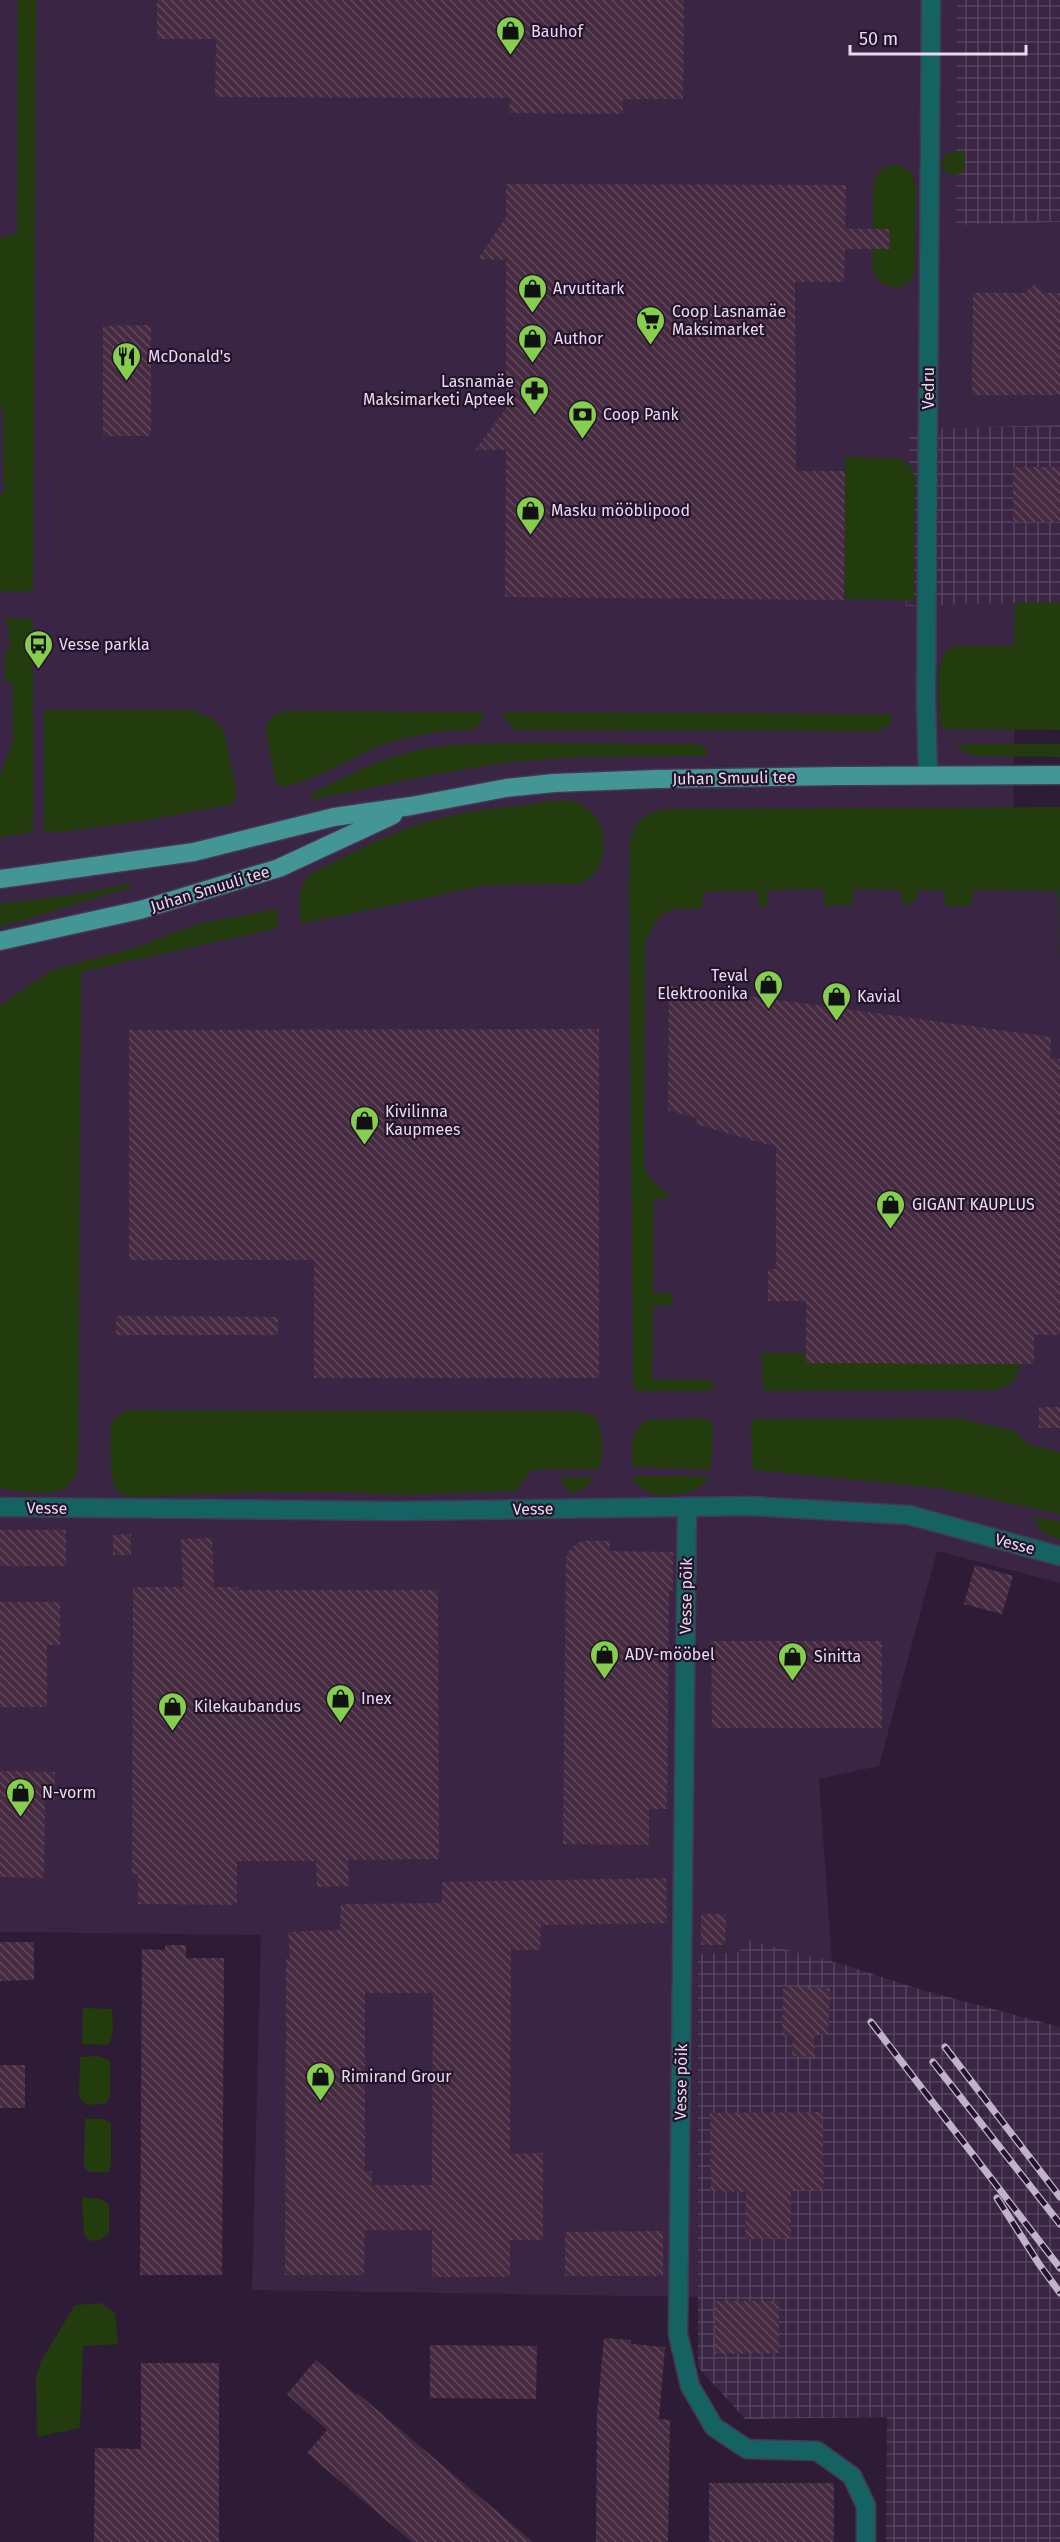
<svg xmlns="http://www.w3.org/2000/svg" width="1060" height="2542" font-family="'Fira Sans',sans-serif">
  <defs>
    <pattern id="industrial-grid" width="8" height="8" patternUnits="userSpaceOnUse" patternTransform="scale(1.5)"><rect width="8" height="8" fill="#3a2544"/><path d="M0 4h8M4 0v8" fill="none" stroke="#56445f"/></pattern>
    <pattern id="building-back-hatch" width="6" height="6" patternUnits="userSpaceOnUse" patternTransform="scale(1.5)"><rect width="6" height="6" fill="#462b40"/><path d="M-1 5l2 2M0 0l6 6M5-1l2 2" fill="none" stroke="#61495c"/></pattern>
  </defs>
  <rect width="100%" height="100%" fill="#2e1c36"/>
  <path fill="#3a2544" d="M0,0H957L956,224L1060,222V425L911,429L906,605L1015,602L1013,890L1060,891V1583L937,1551L879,1766L819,1779L832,1962L742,1938L741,1952L698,1954V2297L252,2290L261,1935L0,1932Z"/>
  <g fill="url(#industrial-grid)">
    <path d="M957,0H1060V222L956,225Z"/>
    <path d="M1060,425V602L906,606L910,429Z"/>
    <path d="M742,1938L845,1965L922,1990L1060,2027V2542H886L887,2417L745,2419L698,2367V1954L740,1952Z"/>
  </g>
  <g fill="#223c0e">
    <path d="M18,0H36L33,589L26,592L0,591V494L4,493V488L3,415L0,402V238L17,233Z"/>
    <path d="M964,150L965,172C955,176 946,177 941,166L946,154Z"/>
    <path d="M896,164L910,171L916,184L915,271L909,283L898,288L881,284L872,267L873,181L882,168Z"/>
    <path d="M845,457L899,458L911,466L915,478L914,600L845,599Z"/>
    <path d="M1015,602H1060V730L942,729L940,721C939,701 932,655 953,646H1014Z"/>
    <path d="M5,618H25L33,620V830L30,833L0,837V776L13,740V683H5L4,652H9V624H5Z"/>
    <path d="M44,710H191L210,717L224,730L237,794L233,804L137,822L51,833L44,831Z"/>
    <path d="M284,711L485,712L476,729C444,731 410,734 380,746C348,759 316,781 281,787L276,784L265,727L273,715Z"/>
    <path d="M503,712H504L893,714L890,725L877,731L515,730L504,717Z"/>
    <path d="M521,743L699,744L707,750V756L580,757L509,762L437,774L310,800L313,793C344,777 376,760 411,752C446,742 485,744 521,743Z"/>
    <path d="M971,744H1060V757L981,756L968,754L954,745Z"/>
    <path d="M552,801C563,800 575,800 584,806C612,823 611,873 579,884L488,885L301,924C299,903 296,887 313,872L378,840L418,824L461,813Z"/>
    <path d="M1060,807V967L1058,891L973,890L972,905L948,907L945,903L944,891L918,890L916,899L910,905H902L901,890L853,889V905L824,906V889L767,890V907H759L758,891L703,892L702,908C663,909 661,908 645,944L644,1166C649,1179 656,1186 669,1194V1198L654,1199L653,1293L671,1292L672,1305L653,1306L652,1379L711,1380L714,1386L712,1391H636L633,1387L629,884C631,847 621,820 663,809Z"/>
    <path d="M130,883L132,887L0,927V904L80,894Z"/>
    <path d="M277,909L278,928L81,972L78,1465C72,1505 29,1492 0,1488V1005L52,970L137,947L197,924Z"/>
    <path d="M761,1353H806V1363L1020,1364L1014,1381L999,1390L763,1391Z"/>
    <path d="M126,1410L582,1411L596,1417C603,1431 604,1454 599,1469L532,1470L516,1491L402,1495L342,1492H263L133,1497C127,1496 120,1495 116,1490C110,1482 109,1433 112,1423C115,1417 121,1413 126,1410Z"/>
    <path d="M699,1418L711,1420L713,1425L711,1470L633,1467C632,1449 628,1429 648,1420Z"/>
    <path d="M958,1418L1015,1431L1025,1442L1034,1446L1060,1452V1514L938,1488L755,1470L752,1466L751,1419Z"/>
    <path d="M638,1476H704L709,1478C695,1498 643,1504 633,1477Z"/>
    <path d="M560,1477L594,1478L586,1488L572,1493L566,1489Z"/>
    <path d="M1034,1517L1060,1521V1540L1041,1531Z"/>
    <path d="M83,2008L112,2009L113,2032L109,2045L82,2044Z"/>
    <path d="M98,2056L110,2061V2095L107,2103L87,2105L79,2097L80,2057Z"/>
    <path d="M85,2119H103L111,2123V2162L109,2172H89L84,2167Z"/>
    <path d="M82,2197L100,2199L109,2204V2233L100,2240L91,2241L84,2235Z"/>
    <path d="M100,2303L115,2313L118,2344L83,2346L80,2428L37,2437L36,2377L41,2361L75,2305Z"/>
  </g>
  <g fill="url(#building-back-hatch)" fill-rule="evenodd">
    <path d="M157,0H684L683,99H623V114L509,113L510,98L215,97L216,39H157Z"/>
    <path d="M506,184L846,185L845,229H889L890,249H845L844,282H795L796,471H845L844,600L505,597L506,450H475L506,409V260L478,259L506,217Z"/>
    <path d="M1035,284L1043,293H1060V395H972L973,293H1025Z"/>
    <path d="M151,325V436H103V326Z"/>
    <rect x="1013" y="467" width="47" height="55"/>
    <path d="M669,985L1051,1037L1050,1059H1060V1335H1034V1364L806,1363V1301H768V1269H776V1147L696,1124L697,1118L668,1110Z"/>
    <path d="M599,1029V1378H314V1260H129V1030Z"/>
    <path d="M116,1316L278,1317V1335H116Z"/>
    <rect x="1039" y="1407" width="21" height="21"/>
    <rect x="0" y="1530" width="66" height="36"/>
    <path d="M131,1534V1555H113V1535Z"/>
    <path d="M212,1538L214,1587H238V1590H438L439,1859L348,1860L349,1886L317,1887L316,1861H237V1905L138,1904V1874H132L133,1587H183L181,1539Z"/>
    <path d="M585,1541H610L609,1551L673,1552V1591H669L667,1809H649V1845L563,1844L566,1560L568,1552L577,1543Z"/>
    <path d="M975,1565L1013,1576L1002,1614L964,1604Z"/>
    <path d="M0,1602H60V1645H47V1707H0Z"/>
    <path d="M711,1641H882V1728H712Z"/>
    <path d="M0,1771L55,1772V1800L45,1799L44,1878L0,1877Z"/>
    <path d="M666,1878L667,1923L541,1925L540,1950H511L510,2154L543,2153V2240H510V2277H432V2230H365L364,2275H285L286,1959H290L288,1932L340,1930L341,1904L442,1903V1882ZM365,1993H433L432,2185H372V2171H365Z"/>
    <path d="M701,1914H726L725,1945H701Z"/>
    <path d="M0,1942H34V1980L0,1981Z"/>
    <path d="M165,1945H186V1958H224L222,2275H140L142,1949L165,1950Z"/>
    <path d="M783,1986L830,1988L828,2035L814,2034L815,2057L792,2056L793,2036H782Z"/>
    <rect x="0" y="2065" width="25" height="43"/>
    <path d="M822,2112L824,2190H791V2238L745,2239L746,2192L711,2191L710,2113Z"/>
    <path d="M663,2231V2276H565V2232Z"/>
    <path d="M715,2301H779V2353L715,2354Z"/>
    <path d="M604,2338L631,2340V2344L665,2347L659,2419L670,2420L668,2542H596L597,2414Z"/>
    <path d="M430,2345L537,2346L536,2399L430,2398Z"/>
    <path d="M316,2360L356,2395L357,2393L533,2542H412L307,2453L327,2430L287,2394Z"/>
    <path d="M141,2363H219V2542H94L95,2448L141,2449Z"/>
    <rect x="709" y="2483" width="125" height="59"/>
  </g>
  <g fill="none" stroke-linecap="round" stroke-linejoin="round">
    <defs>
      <g id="minor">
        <path d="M928,775L926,701L931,0"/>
        <path d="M0,1507L397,1511L750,1506L909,1515L1060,1556"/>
        <path d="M687,1507L678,2334L690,2386L714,2427L747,2449L817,2451L852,2476L866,2506V2542"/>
      </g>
      <g id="major">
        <path d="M0,879L194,852L334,817L411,806L506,788L554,783L657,779L839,776L1060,775"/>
        <path d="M0,941L140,910L279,868L393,815"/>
      </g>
    </defs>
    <use href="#minor" stroke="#483750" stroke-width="21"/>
    <use href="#major" stroke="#483750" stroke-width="21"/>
    <use href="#minor" stroke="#146262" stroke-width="18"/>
    <use href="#major" stroke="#439695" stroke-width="18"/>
    <defs>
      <g id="rail">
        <path d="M871,2022L1060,2268"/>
        <path d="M945,2047L1060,2197"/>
        <path d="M933,2062L1060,2224"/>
        <path d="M997,2198L1039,2264L1060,2293"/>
      </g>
    </defs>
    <use href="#rail" stroke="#c1b3c7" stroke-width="7"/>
    <use href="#rail" stroke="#24132c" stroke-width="4.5" stroke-dasharray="14" stroke-linecap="butt"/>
  </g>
  <defs>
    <symbol id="shop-pin" viewBox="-11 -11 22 30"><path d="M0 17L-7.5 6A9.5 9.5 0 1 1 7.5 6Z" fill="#85cf4c" stroke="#24132c"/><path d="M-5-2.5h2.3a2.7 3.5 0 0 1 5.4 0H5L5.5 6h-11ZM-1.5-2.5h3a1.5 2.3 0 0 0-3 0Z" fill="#111"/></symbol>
    <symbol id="supermarket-pin" viewBox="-11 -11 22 30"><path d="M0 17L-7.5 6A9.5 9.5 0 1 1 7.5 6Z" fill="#85cf4c" stroke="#24132c"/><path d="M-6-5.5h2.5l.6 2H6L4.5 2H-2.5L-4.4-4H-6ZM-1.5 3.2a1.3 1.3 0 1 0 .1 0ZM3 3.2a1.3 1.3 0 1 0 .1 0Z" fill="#111"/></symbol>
    <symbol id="restaurant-pin" viewBox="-11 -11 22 30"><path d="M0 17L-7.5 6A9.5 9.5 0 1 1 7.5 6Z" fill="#85cf4c" stroke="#24132c"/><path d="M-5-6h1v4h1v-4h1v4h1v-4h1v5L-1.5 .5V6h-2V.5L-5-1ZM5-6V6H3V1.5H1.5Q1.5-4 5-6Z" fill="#111"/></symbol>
    <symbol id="pharmacy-pin" viewBox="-11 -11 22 30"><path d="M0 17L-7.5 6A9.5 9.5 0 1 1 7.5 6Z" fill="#85cf4c" stroke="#24132c"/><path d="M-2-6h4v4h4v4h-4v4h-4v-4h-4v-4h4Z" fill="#111"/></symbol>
    <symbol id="bank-pin" viewBox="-11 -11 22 30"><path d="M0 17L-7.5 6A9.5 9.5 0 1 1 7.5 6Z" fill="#85cf4c" stroke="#24132c"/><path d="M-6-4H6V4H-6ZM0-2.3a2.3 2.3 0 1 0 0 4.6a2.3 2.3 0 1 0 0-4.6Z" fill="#111"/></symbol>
    <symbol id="bus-pin" viewBox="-11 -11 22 30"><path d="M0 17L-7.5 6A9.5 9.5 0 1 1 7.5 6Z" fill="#85cf4c" stroke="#24132c"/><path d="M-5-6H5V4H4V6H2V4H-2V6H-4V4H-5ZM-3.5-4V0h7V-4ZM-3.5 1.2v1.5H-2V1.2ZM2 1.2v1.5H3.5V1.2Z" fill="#111"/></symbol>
  </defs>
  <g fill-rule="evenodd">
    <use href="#shop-pin" x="494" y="14" width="33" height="45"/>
    <use href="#shop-pin" x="516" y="272" width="33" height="45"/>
    <use href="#supermarket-pin" x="634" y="304" width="33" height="45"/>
    <use href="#shop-pin" x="516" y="322" width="33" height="45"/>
    <use href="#restaurant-pin" x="110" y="340" width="33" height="45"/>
    <use href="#pharmacy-pin" x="518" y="374" width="33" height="45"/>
    <use href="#bank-pin" x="566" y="398" width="33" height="45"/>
    <use href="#shop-pin" x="514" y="494" width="33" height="45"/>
    <use href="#bus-pin" x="22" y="628" width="33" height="45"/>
    <use href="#shop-pin" x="752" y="968" width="33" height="45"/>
    <use href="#shop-pin" x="820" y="980" width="33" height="45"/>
    <use href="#shop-pin" x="348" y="1104" width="33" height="45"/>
    <use href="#shop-pin" x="874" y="1188" width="33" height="45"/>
    <use href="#shop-pin" x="588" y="1638" width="33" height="45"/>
    <use href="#shop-pin" x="776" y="1640" width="33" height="45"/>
    <use href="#shop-pin" x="324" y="1682" width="33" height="45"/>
    <use href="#shop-pin" x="156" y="1690" width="33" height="45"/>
    <use href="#shop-pin" x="4" y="1776" width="33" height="45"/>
    <use href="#shop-pin" x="304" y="2060" width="33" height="45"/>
  </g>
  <g text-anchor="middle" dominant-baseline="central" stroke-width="4.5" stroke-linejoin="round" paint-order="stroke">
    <g font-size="16" fill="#e7dbed" stroke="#24132c" text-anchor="start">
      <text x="531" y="31">Bauhof</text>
      <text x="553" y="288">Arvutitark</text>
      <text x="672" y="311">Coop Lasnamäe<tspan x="672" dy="18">Maksimarket</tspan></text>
      <text x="554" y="338">Author</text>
      <text x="148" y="356">McDonald's</text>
      <text x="514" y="381" text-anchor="end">Lasnamäe<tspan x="514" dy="18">Maksimarketi Apteek</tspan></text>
      <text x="603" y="414">Coop Pank</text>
      <text x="551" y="510">Masku mööblipood</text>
      <text x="59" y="644">Vesse parkla</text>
      <text x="748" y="975" text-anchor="end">Teval<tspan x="748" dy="18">Elektroonika</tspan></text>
      <text x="857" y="996">Kavial</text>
      <text x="385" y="1111">Kivilinna<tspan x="385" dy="18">Kaupmees</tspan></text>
      <text x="912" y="1204">GIGANT KAUPLUS</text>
      <text x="625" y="1654">ADV-mööbel</text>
      <text x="814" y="1656">Sinitta</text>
      <text x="361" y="1698">Inex</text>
      <text x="194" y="1706">Kilekaubandus</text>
      <text x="42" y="1792">N-vorm</text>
      <text x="341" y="2076">Rimirand Grour</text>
    </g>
    <g font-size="16" fill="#e7dbed" stroke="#24132c">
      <text transform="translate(928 388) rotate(-90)">Vedru</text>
      <text transform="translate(734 778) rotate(-1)">Juhan Smuuli tee</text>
      <text transform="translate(210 889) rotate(-17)">Juhan Smuuli tee</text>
      <text transform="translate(47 1508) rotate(1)">Vesse</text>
      <text transform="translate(533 1509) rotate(-1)">Vesse</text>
      <text transform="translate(1015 1544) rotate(15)">Vesse</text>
      <text transform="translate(686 1596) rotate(-89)">Vesse põik</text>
      <text transform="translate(681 2082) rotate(-89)">Vesse põik</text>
    </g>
  </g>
  <path d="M850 45v9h176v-9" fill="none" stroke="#e7dbed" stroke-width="3"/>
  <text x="859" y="45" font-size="18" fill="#e7dbed" stroke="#24132c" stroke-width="4.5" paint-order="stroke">50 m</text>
</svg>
